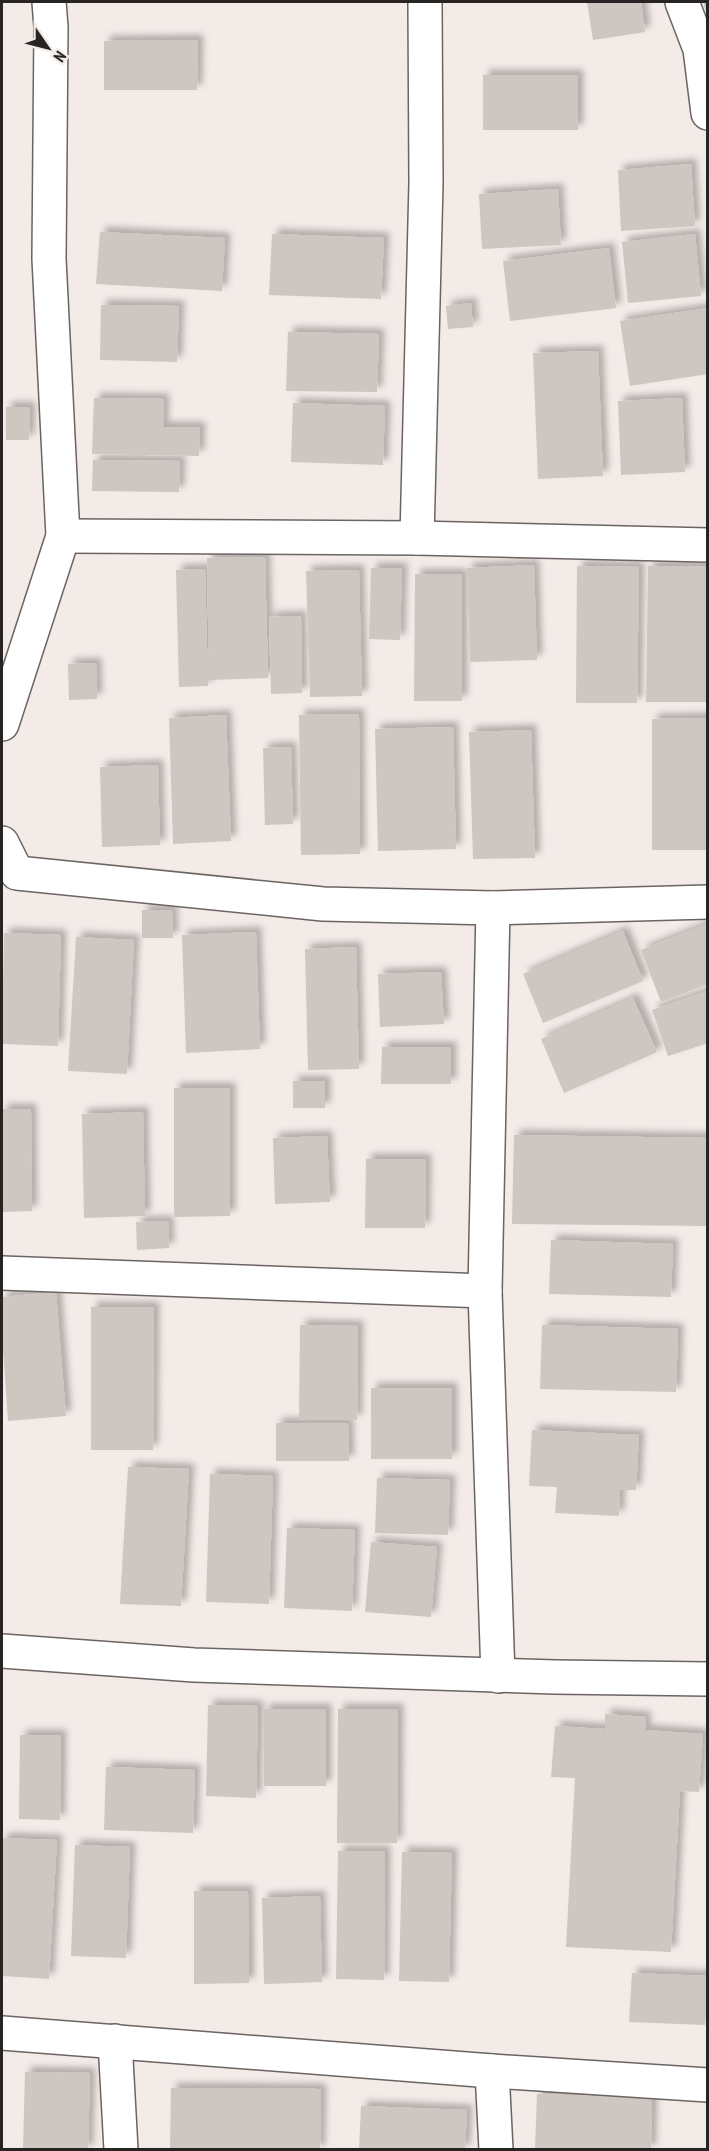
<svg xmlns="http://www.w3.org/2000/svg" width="709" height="2151" font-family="'PT Sans Narrow',sans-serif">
  <defs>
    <filter id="shadow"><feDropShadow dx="5.5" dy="-5.5" stdDeviation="3" flood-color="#0004"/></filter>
  </defs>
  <rect width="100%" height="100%" fill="#f3ebe8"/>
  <g fill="#cdc6c1" filter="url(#shadow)">
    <path d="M587,2H641L645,32L593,40Z"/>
    <path d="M703,2H708V15H707Z"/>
    <path d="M198,40L197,90H104V41Z"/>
    <rect x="483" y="75" width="95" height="55"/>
    <path d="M691,164L695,226L621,231L618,170Z"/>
    <path d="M558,189L561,245L482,249L479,194Z"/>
    <path d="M100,232L225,238L222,291L96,284Z"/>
    <path d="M272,234L384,238L381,299L269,295Z"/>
    <path d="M695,234L701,296L628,303L622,242Z"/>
    <path d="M609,248L616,308L510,321L503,261Z"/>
    <path d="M471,303L473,327L448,329L446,306Z"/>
    <path d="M101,305L179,306L177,362L100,360Z"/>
    <path d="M708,308V374L630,386L620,321Z"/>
    <path d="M288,332L379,334L377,392L286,391Z"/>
    <path d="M598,351L603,476L538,479L533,353Z"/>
    <path d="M94,398L164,399L163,427H200L199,456L92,454Z"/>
    <path d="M682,398L685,472L621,475L618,401Z"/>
    <path d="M293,403L385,406L383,465L291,462Z"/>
    <path d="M6,407H30L29,440H6Z"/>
    <path d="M93,460L180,461L179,492L92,491Z"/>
    <path d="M265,557L268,678L209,680L207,558Z"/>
    <path d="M534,565L537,660L470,662L467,568Z"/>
    <path d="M577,566L639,567L637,703H576Z"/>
    <path d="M648,566H708V702H646Z"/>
    <path d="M371,568H402L400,640L369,639Z"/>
    <path d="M205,569L208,686L179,687L176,570Z"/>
    <path d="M359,570L362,696L310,697L306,571Z"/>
    <path d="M415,574H462V701H414Z"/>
    <path d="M301,616L302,693L271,694L269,617Z"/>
    <path d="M96,663L97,699L69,700L68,664Z"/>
    <path d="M359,714L360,854L301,855L299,715Z"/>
    <path d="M226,715L231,841L173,844L169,718Z"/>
    <path d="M708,718V850H652V719Z"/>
    <path d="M453,727L456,849L378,851L375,729Z"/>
    <path d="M531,730L535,858L473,859L469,732Z"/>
    <path d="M291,747L293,824L265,825L263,748Z"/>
    <path d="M158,765L160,845L102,847L100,767Z"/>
    <path d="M142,910H172L173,938H142Z"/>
    <path d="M708,924V984L661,1002L641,950Z"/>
    <path d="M623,931L643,981L543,1023L523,974Z"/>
    <path d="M256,932L260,1049L186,1053L182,935Z"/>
    <path d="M4,933L61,935L58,1046L2,1044Z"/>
    <path d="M76,937L134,940L127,1074L68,1071Z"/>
    <path d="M356,947L359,1069L308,1070L305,949Z"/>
    <path d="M441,972L444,1024L380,1027L378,974Z"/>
    <path d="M708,991V1043L668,1056L652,1010Z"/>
    <path d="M633,998L657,1052L564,1093L541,1039Z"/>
    <path d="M382,1047H451V1084H381Z"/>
    <rect x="293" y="1081" width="32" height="27"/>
    <path d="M174,1088H230V1216L174,1217Z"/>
    <path d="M2,1109H31L32,1211L2,1212Z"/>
    <path d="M143,1112L145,1216L84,1218L82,1114Z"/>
    <path d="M514,1135L708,1138V1226L512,1224Z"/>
    <path d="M327,1136L330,1202L275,1204L273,1138Z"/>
    <path d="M366,1159H426L425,1228H365Z"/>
    <path d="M168,1221L169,1248L137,1250L136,1222Z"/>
    <path d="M551,1240L673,1244L671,1297L549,1294Z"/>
    <path d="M56,1292L66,1416L8,1421L2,1334V1297Z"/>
    <path d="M91,1307H154L153,1450H91Z"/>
    <path d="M300,1325L358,1326L357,1420H299Z"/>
    <path d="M542,1325L678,1329L676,1392L540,1389Z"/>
    <rect x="371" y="1388" width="81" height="71"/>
    <path d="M276,1423H348L349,1461H276Z"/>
    <path d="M532,1430L639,1435L636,1490H620L619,1516L555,1513L557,1487L529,1486Z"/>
    <path d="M128,1467L189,1469L181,1606L120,1604Z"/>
    <path d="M210,1474L273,1476L269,1604L206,1602Z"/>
    <path d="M377,1478L450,1480L448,1535L375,1533Z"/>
    <path d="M287,1528L355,1530L352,1611L284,1608Z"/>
    <path d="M371,1542L437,1547L431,1617L365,1612Z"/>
    <path d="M208,1705L258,1706L256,1798L206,1796Z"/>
    <rect x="264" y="1709" width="62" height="77"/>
    <path d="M338,1709H398L397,1843H337Z"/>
    <path d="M605,1714L646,1717L645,1730L703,1734L699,1792L680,1791L671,1952L566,1947L575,1778L551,1777L555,1726L605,1729Z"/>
    <path d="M20,1735H61L60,1820L19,1819Z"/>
    <path d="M106,1767L195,1770L193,1833L104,1830Z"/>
    <path d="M2,1838L57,1840L49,1979L2,1976Z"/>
    <path d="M75,1845L130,1847L126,1958L71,1956Z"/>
    <path d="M338,1851H385L384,1980L336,1979Z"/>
    <path d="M402,1852L452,1853L449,1982L399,1981Z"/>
    <path d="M194,1891H248L249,1983L194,1984Z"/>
    <path d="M320,1896L322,1982L264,1984L262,1898Z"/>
    <path d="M632,1973L708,1976L705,2025L629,2022Z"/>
    <path d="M25,2072L90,2073L88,2150H23Z"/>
    <path d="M171,2088L321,2089L320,2150H170Z"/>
    <path d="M537,2094L652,2098L651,2150H535Z"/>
    <path d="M361,2106L467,2110L465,2150H359Z"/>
  </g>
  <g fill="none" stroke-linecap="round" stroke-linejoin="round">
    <defs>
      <g id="minor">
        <path d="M682,2L700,49L708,113"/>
        <path d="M63,536L417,538L708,545"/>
        <path d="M417,538L426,183L425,2"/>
        <path d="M2,724L63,536L49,259L51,27L49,2"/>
        <path d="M2,843L17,873L323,904L493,908L708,902"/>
        <path d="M493,908L485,1291L498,1676"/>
        <path d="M2,1273L485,1291"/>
        <path d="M2,1651L194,1665L555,1677L708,1679"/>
        <path d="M2,2033L492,2071L708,2085"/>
        <path d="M115,2041L121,2150"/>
        <path d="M492,2071L496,2150"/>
      </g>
    </defs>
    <use href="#minor" stroke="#6b6461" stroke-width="36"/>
    <use href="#minor" stroke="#fff" stroke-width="33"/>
  </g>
  <rect width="709" height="2151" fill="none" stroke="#272423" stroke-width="6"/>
  <g transform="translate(48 48) rotate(125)" stroke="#f3ebe8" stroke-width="4.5" paint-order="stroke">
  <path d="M0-4.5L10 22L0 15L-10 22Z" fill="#272423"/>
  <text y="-9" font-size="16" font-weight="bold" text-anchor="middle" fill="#272423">N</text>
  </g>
</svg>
